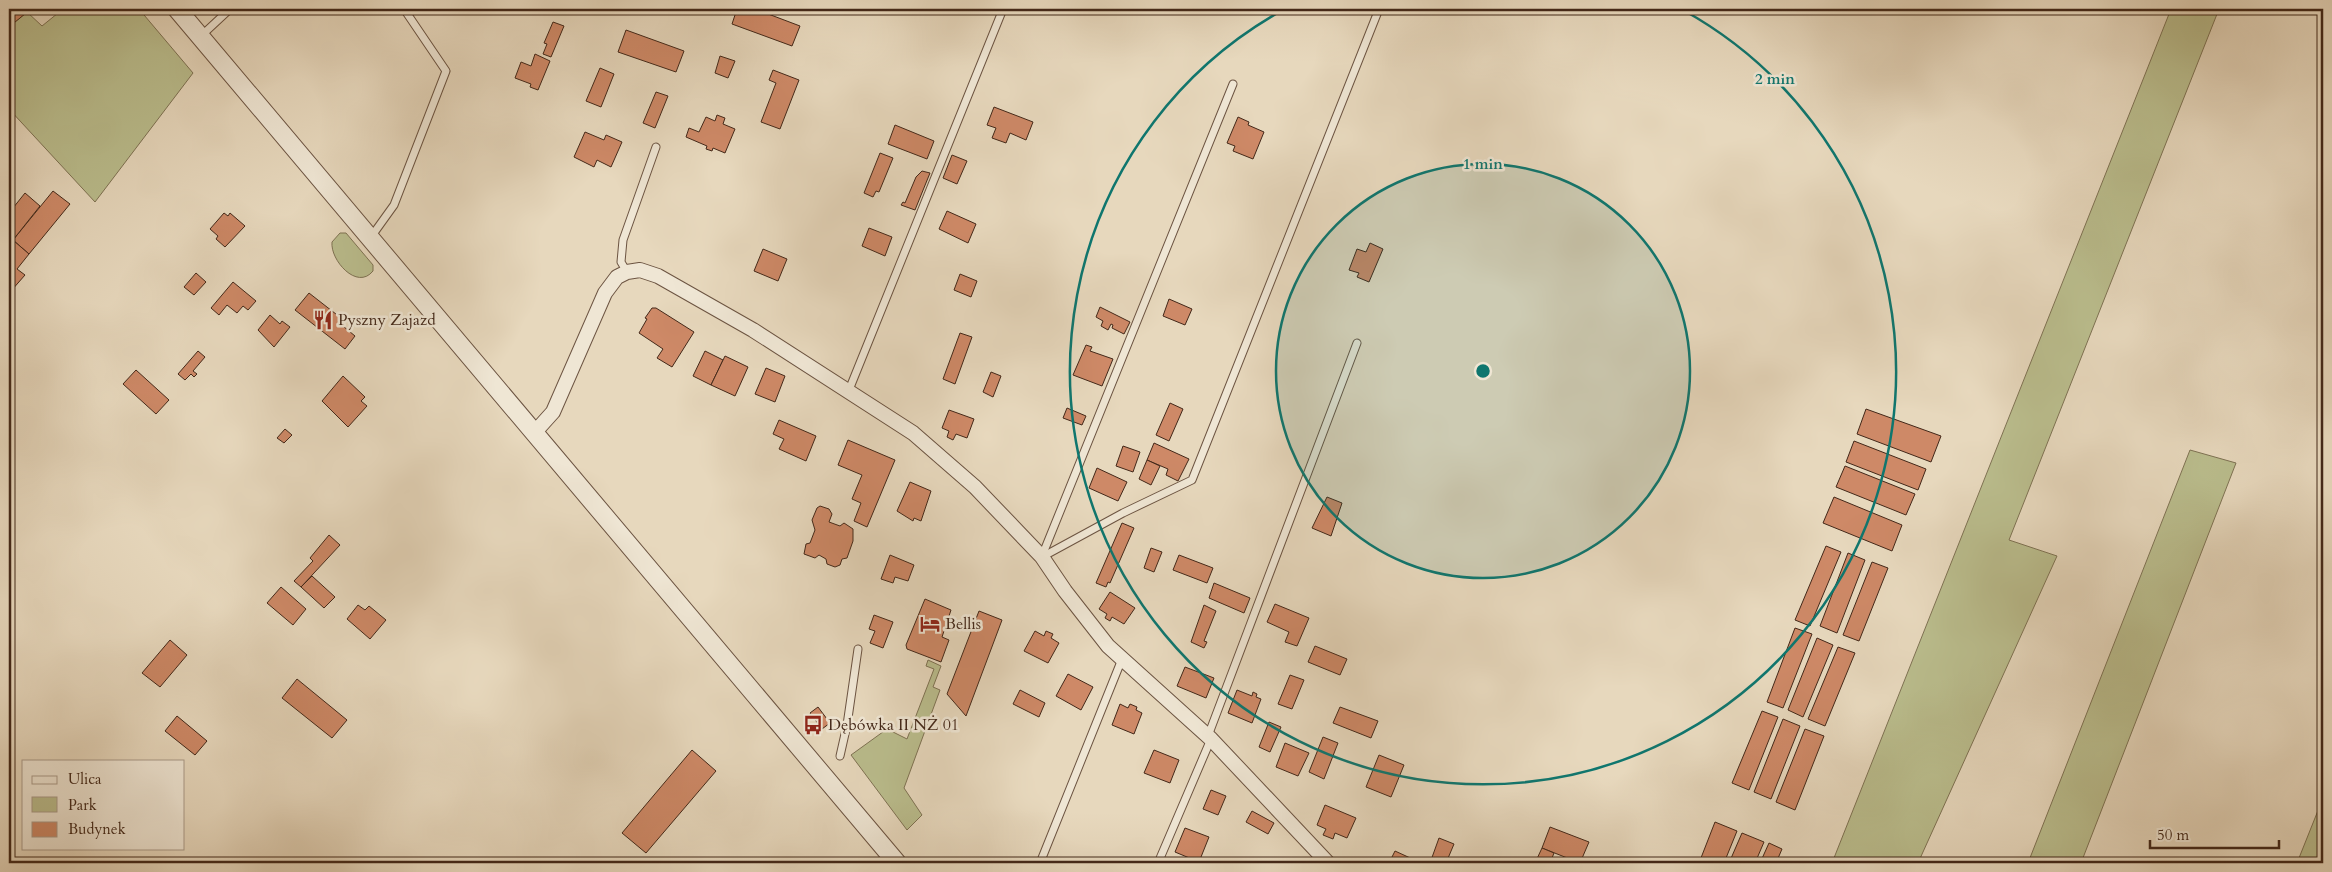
<svg xmlns="http://www.w3.org/2000/svg" width="2332" height="872" font-family="Cardo,serif">
  <rect width="100%" height="100%" fill="#e7d8bd"/>
  <filter id="stains"><feTurbulence type="fractalNoise" baseFrequency=".004" numOctaves="4"/><feColorMatrix values="0 0 0 0 .2 0 0 0 0 .09 0 0 0 0 .02 0 0 0 .5 -.17"/></filter>
  <radialGradient id="worn" r=".72"><stop offset=".6" stop-color="#630" stop-opacity="0"/><stop offset="1" stop-color="#630" stop-opacity=".3"/></radialGradient>
  <g fill="#babd8d" stroke="#7e7253">
    <path d="M63,9H139L193,73L95,202L9,109V26L27,12L42,26Z"/>
    <path d="M2171,9H2219L2009,540L2057,556L1918,863H1832Z"/>
    <path d="M340,233H346L373,265V271C357,291 330,260 332,242Z"/>
    <path d="M2190,450L2236,463L2081,863H2028Z"/>
    <path d="M928,660L941,666L933,687L940,690L904,788L922,815L907,830L851,755L887,729L907,739L934,669L926,666Z"/>
    <path d="M2323,798V863H2297Z"/>
  </g>
  <g fill="#ce8967" stroke="#432819">
    <path d="M9,9H31L9,27Z"/>
    <path d="M737,9H755L800,26L792,46L732,24Z"/>
    <path d="M553,22L564,26L551,57L543,54L547,44L544,43Z"/>
    <path d="M626,30L684,51L676,72L618,52Z"/>
    <path d="M535,54L550,61L538,90L530,87L531,84L515,78L521,62L531,66Z"/>
    <path d="M720,56L735,61L728,78L715,73Z"/>
    <path d="M600,68L614,74L601,107L586,101Z"/>
    <path d="M773,70L799,80L780,129L761,122L776,83L769,80Z"/>
    <path d="M656,92L668,96L655,128L643,123Z"/>
    <path d="M994,107L1033,122L1026,140L1010,133L1006,143L992,138L996,128L987,125Z"/>
    <path d="M717,115L725,118L723,124L735,129L725,153L713,148L712,151L706,149L707,146L686,137L689,128L699,132L706,117L715,121Z"/>
    <path d="M1238,117L1249,122L1248,125L1264,132L1253,159L1233,151L1235,146L1227,143Z"/>
    <path d="M895,125L934,141L927,159L888,144Z"/>
    <path d="M585,132L604,140L606,135L622,142L611,167L597,160L594,167L574,157Z"/>
    <path d="M880,153L893,158L879,192L876,191L873,197L864,193Z"/>
    <path d="M952,155L967,161L957,184L943,178Z"/>
    <path d="M922,171L930,173L915,210L901,205L903,202L905,203L916,177Z"/>
    <path d="M53,191L70,204L29,254L13,240Z"/>
    <path d="M25,193L40,206L9,245V213Z"/>
    <path d="M947,211L976,224L968,243L939,229Z"/>
    <path d="M224,213L228,216L230,213L245,226L225,247L216,239L218,236L210,229Z"/>
    <path d="M869,228L892,237L885,256L862,246Z"/>
    <path d="M14,241L29,254L17,269L25,275L11,291L9,289V248Z"/>
    <path d="M1370,243L1383,249L1369,282L1357,277L1359,273L1349,270L1357,249L1366,252Z"/>
    <path d="M763,249L787,259L778,281L754,271Z"/>
    <path d="M196,273L206,282L194,295L184,287Z"/>
    <path d="M960,274L977,281L971,297L954,290Z"/>
    <path d="M233,282L256,301L248,310L243,306L237,313L227,305L219,315L211,308Z"/>
    <path d="M309,293L341,318L338,322L355,336L345,349L295,310Z"/>
    <path d="M1169,299L1192,309L1185,325L1163,316Z"/>
    <path d="M1100,307L1130,322L1124,334L1112,328L1113,325L1111,324L1108,330L1101,326L1103,321L1096,317Z"/>
    <path d="M652,308H656L694,332L672,367L657,358L663,349L639,333L647,319L645,318Z"/>
    <path d="M270,315L280,324L282,321L290,327L274,347L258,330Z"/>
    <path d="M960,333L972,337L955,384L943,379Z"/>
    <path d="M1086,345L1092,347L1090,351L1113,359L1102,386L1073,375Z"/>
    <path d="M198,351L205,357L193,371L197,374L194,377L191,374L185,380L178,374Z"/>
    <path d="M705,351L723,360L711,385L693,376Z"/>
    <path d="M725,356L748,367L735,396L711,385Z"/>
    <path d="M766,368L785,376L775,402L755,394Z"/>
    <path d="M136,370L169,400L156,414L123,384Z"/>
    <path d="M991,372L1001,376L993,397L983,392Z"/>
    <path d="M343,376L365,397L361,401L367,406L348,427L322,401Z"/>
    <path d="M1170,403L1183,409L1169,441L1156,435Z"/>
    <path d="M1067,408L1086,416L1082,425L1063,418Z"/>
    <path d="M1866,409L1941,436L1931,462L1857,434Z"/>
    <path d="M949,410L974,419L967,438L956,434L953,440L947,437L949,431L942,428Z"/>
    <path d="M779,420L816,436L806,461L779,449L784,439L773,434Z"/>
    <path d="M285,429L292,435L284,443L277,438Z"/>
    <path d="M848,440L895,460L867,527L854,521L861,503L852,499L862,475L838,465Z"/>
    <path d="M1854,441L1926,469L1918,490L1846,462Z"/>
    <path d="M1154,443L1189,459L1178,481L1166,475L1168,469L1147,460Z"/>
    <path d="M1123,446L1140,452L1133,472L1116,466Z"/>
    <path d="M1147,460L1160,466L1151,485L1139,479Z"/>
    <path d="M1845,466L1915,494L1906,515L1836,487Z"/>
    <path d="M1097,468L1127,482L1118,501L1089,488Z"/>
    <path d="M910,482L931,491L921,521L914,518L913,521L897,511Z"/>
    <path d="M1327,497L1342,503L1331,536L1312,528Z"/>
    <path d="M1834,497L1902,525L1892,551L1823,523Z"/>
    <path d="M820,506L829,509L832,514L829,522L840,526L844,523L853,529V541L847,558L842,559L840,565L835,567L827,564L826,559L819,555L815,558L804,554L806,544L810,543L815,530L812,520L817,508Z"/>
    <path d="M1122,523L1134,528L1110,583L1108,582L1106,587L1096,583Z"/>
    <path d="M329,535L340,545L301,587L294,581L313,561L310,558Z"/>
    <path d="M1826,546L1841,552L1810,626L1795,620Z"/>
    <path d="M1151,548L1162,552L1154,572L1144,568Z"/>
    <path d="M1848,553L1865,560L1837,633L1820,626Z"/>
    <path d="M890,555L914,565L908,581L895,577L893,583L881,579Z"/>
    <path d="M1179,555L1213,568L1207,583L1173,570Z"/>
    <path d="M1872,562L1888,568L1859,641L1843,635Z"/>
    <path d="M312,576L335,597L324,608L301,587Z"/>
    <path d="M1214,583L1250,598L1244,613L1209,598Z"/>
    <path d="M281,587L306,609L293,625L267,603Z"/>
    <path d="M1110,592L1135,608L1124,624L1112,617L1110,621L1105,618L1107,614L1099,609Z"/>
    <path d="M925,599L951,610L942,637L949,640L941,662L907,649L906,645Z"/>
    <path d="M1275,604L1309,618L1297,646L1285,642L1289,632L1267,622Z"/>
    <path d="M358,605L365,610L369,606L386,620L370,639L347,619Z"/>
    <path d="M1204,605L1216,611L1204,641L1207,642L1204,648L1191,642Z"/>
    <path d="M979,611L1002,620L966,716L947,694Z"/>
    <path d="M874,615L893,622L883,648L870,643L875,631L869,629Z"/>
    <path d="M1795,628L1812,634L1783,708L1767,702Z"/>
    <path d="M1035,631L1044,636L1046,631L1053,634L1051,638L1059,643L1048,663L1024,651Z"/>
    <path d="M1817,638L1833,645L1803,717L1788,710Z"/>
    <path d="M170,640L187,655L160,687L142,673Z"/>
    <path d="M1315,646L1347,659L1340,675L1308,662Z"/>
    <path d="M1838,647L1855,653L1825,726L1808,719Z"/>
    <path d="M1185,667L1214,678L1206,698L1177,686Z"/>
    <path d="M1068,674L1093,687L1081,710L1056,696Z"/>
    <path d="M1290,675L1304,680L1292,709L1278,704Z"/>
    <path d="M297,679L347,720L332,738L282,698Z"/>
    <path d="M1020,690L1045,703L1039,717L1013,704Z"/>
    <path d="M1237,690L1252,696L1253,692L1257,694L1256,697L1261,699L1252,723L1228,713Z"/>
    <path d="M1120,704L1128,708L1130,704L1137,707L1136,710L1142,713L1134,734L1112,725Z"/>
    <path d="M818,707L830,723L822,729L810,713Z"/>
    <path d="M1340,707L1378,721L1371,738L1333,723Z"/>
    <path d="M1762,711L1778,717L1749,790L1732,783Z"/>
    <path d="M177,716L207,741L195,755L165,731Z"/>
    <path d="M1783,719L1800,726L1771,799L1754,792Z"/>
    <path d="M1269,722L1281,727L1270,752L1259,747Z"/>
    <path d="M1805,729L1824,736L1795,810L1776,802Z"/>
    <path d="M1323,737L1338,743L1324,779L1309,772Z"/>
    <path d="M1285,743L1309,753L1298,776L1276,767Z"/>
    <path d="M692,750L716,771L646,853L622,833Z"/>
    <path d="M1154,750L1179,760L1170,783L1144,773Z"/>
    <path d="M1379,755L1404,765L1391,797L1366,787Z"/>
    <path d="M1211,790L1226,796L1218,815L1203,809Z"/>
    <path d="M1325,805L1356,818L1347,838L1335,833L1333,839L1323,835L1326,829L1317,825Z"/>
    <path d="M1252,811L1274,823L1268,834L1246,822Z"/>
    <path d="M1715,822L1737,831L1724,863H1699Z"/>
    <path d="M1550,827L1589,842L1580,863L1542,848Z"/>
    <path d="M1185,828L1209,837L1199,862L1175,852Z"/>
    <path d="M1742,833L1764,842L1755,863H1729Z"/>
    <path d="M1439,838L1454,844L1446,863H1430Z"/>
    <path d="M1769,843L1782,849L1776,863H1760Z"/>
    <path d="M1542,848L1554,853L1550,863H1535Z"/>
    <path d="M1395,851L1419,862V863H1389Z"/>
  </g>
  <g fill="none" stroke-linecap="round" stroke-linejoin="round">
    <defs>
      <g id="service">
        <path d="M201,36L230,9"/>
        <path d="M371,237L394,205L446,71L404,9"/>
        <path d="M627,272L621,262L623,240L656,147"/>
        <path d="M849,390L1003,9"/>
        <path d="M1042,556L1233,84"/>
        <path d="M1042,557L1123,513L1192,480L1379,9"/>
        <path d="M1208,736L1357,343"/>
        <path d="M840,756L847,725L858,649"/>
        <path d="M1040,863L1122,659"/>
        <path d="M1158,863L1211,739"/>
      </g>
      <path id="minor" d="M535,432L553,412L605,293L617,277L627,272L640,270L658,276L753,330L913,433L975,487L1042,557L1065,591L1108,646L1211,739L1328,863"/>
      <path id="tertiary" d="M177,9L897,863"/>
    </defs>
    <use href="#service" stroke="#6c5442" stroke-width="9"/>
    <use href="#minor" stroke="#6c5442" stroke-width="16"/>
    <use href="#tertiary" stroke="#6c5442" stroke-width="20"/>
    <use href="#service" stroke="#efe6d4" stroke-width="7"/>
    <use href="#minor" stroke="#efe6d4" stroke-width="14"/>
    <use href="#tertiary" stroke="#efe6d4" stroke-width="18"/>
  </g>
  <circle cx="1483" cy="371" r="207" fill="#0f766e" fill-opacity=".12"/>
  <g fill="none" stroke="#0f766e" stroke-width="2.5">
    <circle cx="1483" cy="371" r="207"/>
    <path d="M1683 10A413 413 0 1 1 1283 10"/>
  </g>
  <defs>
    <symbol id="restaurant-bare" viewBox="-9 -9 18 18"><path d="M-5-6h1v4h1v-4h1v4h1v-4h1v5L-1.5 .5V6h-2V.5L-5-1ZM5-6V6H3V1.5H1.5Q1.5-4 5-6Z" fill="#8f2418" stroke="#efe6d4" stroke-width="2.5" paint-order="stroke"/></symbol>
    <symbol id="hotel-bare" viewBox="-9 -9 18 18"><path d="M-6-4.5h1.5V1H6V5H4.5V3h-9V5H-6ZM-4 0a1.8 1.8 0 1 1 3.6 0ZM.5 0V-2.5h3Q6-2.5 6 0Z" fill="#8f2418" stroke="#efe6d4" stroke-width="2.5" paint-order="stroke"/></symbol>
    <symbol id="bus-bare" viewBox="-9 -9 18 18"><path d="M-5-6H5V4H4V6H2V4H-2V6H-4V4H-5ZM-3.5-4V0h7V-4ZM-3.5 1.2v1.5H-2V1.2ZM2 1.2v1.5H3.5V1.2Z" fill="#8f2418" stroke="#efe6d4" stroke-width="2.5" paint-order="stroke"/></symbol>
  </defs>
  <g fill-rule="evenodd">
    <use href="#restaurant-bare" x="309" y="306" width="28" height="28"/>
    <use href="#hotel-bare" x="916" y="610" width="28" height="28"/>
    <use href="#bus-bare" x="799" y="711" width="28" height="28"/>
  </g>
  <g text-anchor="middle" dominant-baseline="central" stroke-width="5" stroke-linejoin="round" paint-order="stroke">
    <g font-size="16" fill="#432819" stroke="#efe6d4" text-anchor="start">
      <text x="338" y="320">Pyszny Zajazd</text>
      <text x="945" y="624">Bellis</text>
      <text x="828" y="725">Dębówka II NŻ 01</text>
    </g>
  </g>
  <circle cx="1483" cy="371" r="8" fill="#0f766e" stroke="#efe6d4" stroke-width="2.5"/>
  <g font-size="15" text-anchor="middle" font-weight="bold" fill="#0f766e" stroke="#efe6d4" stroke-width="5" stroke-linejoin="round" paint-order="stroke">
    <text x="1775" y="84">2 min</text>
    <text x="1483" y="169">1 min</text>
  </g>
  <rect width="2332" height="872" fill="none" stroke="#e7d8bd" stroke-width="30"/>
  <rect x="10" y="10" width="2312" height="852" fill="none" stroke="#432819" stroke-width="2.5"/>
  <rect x="15" y="15" width="2302" height="842" fill="none" stroke="#432819"/>
  <rect x="22" y="760" width="162" height="90" fill="#efe6d4" stroke="#aa9a89"/>
  <rect x="32" y="776" width="25" height="8" fill="#efe6d4" stroke="#aa9a89"/>
  <text x="68" y="784" font-size="15" fill="#432819">Ulica</text>
  <rect x="32" y="797" width="25" height="15" fill="#babd8d" stroke="#aa9a89"/>
  <text x="68" y="810" font-size="15" fill="#432819">Park</text>
  <rect x="32" y="822" width="25" height="15" fill="#ce8967" stroke="#aa9a89"/>
  <text x="68" y="834" font-size="15" fill="#432819">Budynek</text>
  <path d="M2150 840v8h129v-8" fill="none" stroke="#432819" stroke-width="2.5"/>
  <text x="2157" y="840" font-size="15" fill="#432819" stroke="#efe6d4" stroke-width="4" paint-order="stroke">50 m</text>
  <rect width="100%" height="100%" filter="url(#stains)"/>
  <rect width="100%" height="100%" fill="url(#worn)"/>
</svg>
